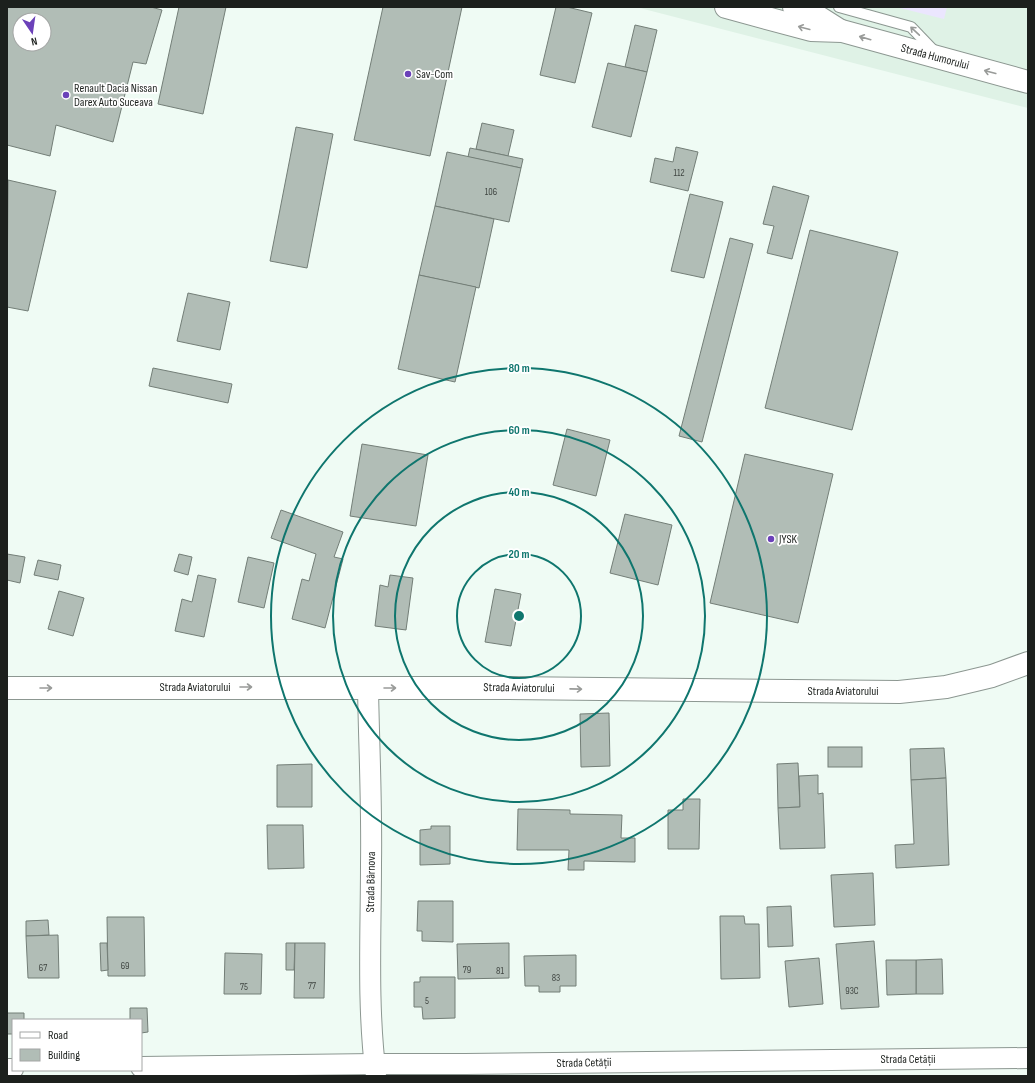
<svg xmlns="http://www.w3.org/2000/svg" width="1035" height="1083" font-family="'Sofia Sans Condensed',sans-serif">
  <rect width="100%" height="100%" fill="#effbf4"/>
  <path fill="#dff2e6" d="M636,7H1028V108L776,43Z"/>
  <path fill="#ebe6fe" d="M896,7H947L944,19Z"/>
  <g fill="#b1bdb6" stroke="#737e77" fill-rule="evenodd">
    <path d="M7,7H151L162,10L146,64L133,62L113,142L56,125L50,156L7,145ZM20,20H44V44H20Z"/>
    <path d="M179,7H226L203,114L158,104Z"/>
    <path d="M383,7H462L430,156L354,140Z"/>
    <path d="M556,7H567L592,13L575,83L540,75Z"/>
    <path d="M635,25L657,30L647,72L625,67Z"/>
    <path d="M608,63L647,72L631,137L592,127Z"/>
    <path d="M482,123L514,130L508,156L476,149Z"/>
    <path d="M296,127L333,134L307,268L270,261Z"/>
    <path d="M676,147L698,152L688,191L650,182L655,158L673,162Z"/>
    <path d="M470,148L523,159L521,168L468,157Z"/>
    <path d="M447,152L521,168L509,222L435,206Z"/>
    <path d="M8,180L56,191L28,311L7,307Z"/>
    <path d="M773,186L809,196L792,259L767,253L774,226L763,224Z"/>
    <path d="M690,194L723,202L704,278L671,271Z"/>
    <path d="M435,206L494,219L479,288L419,275Z"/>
    <path d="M810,230L898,252L852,430L765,408Z"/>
    <path d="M730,238L753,244L702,442L679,436Z"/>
    <path d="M419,275L476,287L455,382L398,369Z"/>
    <path d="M188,293L230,302L220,350L177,341Z"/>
    <path d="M153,368L232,384L228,403L149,386Z"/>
    <path d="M567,429L610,440L596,496L553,485Z"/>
    <path d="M362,444L428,455L416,526L350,516Z"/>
    <path d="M745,454L833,474L798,623L710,603Z"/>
    <path d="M281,510L343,532L334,557L343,559L325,628L292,619L302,579L309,581L316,554L271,538Z"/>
    <path d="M625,514L672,525L658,585L610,573Z"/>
    <path d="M7,554L25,557L20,583L7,580Z"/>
    <path d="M179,554L192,557L188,575L174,571Z"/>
    <path d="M248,557L274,563L264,608L238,602Z"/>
    <path d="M38,560L61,565L58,580L34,575Z"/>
    <path d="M198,575L216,579L204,637L175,631L182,599L192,602Z"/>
    <path d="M390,575L413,578L406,630L375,626L380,585L388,587Z"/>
    <path d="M495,589L521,594L511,646L485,642Z"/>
    <path d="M59,591L84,598L73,636L48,629Z"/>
    <path d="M609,713L610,766L581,767L580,714Z"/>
    <rect x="828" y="747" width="34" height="20"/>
    <path d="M944,748L946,778L911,780L910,749Z"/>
    <path d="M798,763L800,807L778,808L777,764Z"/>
    <path d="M312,764V807H277V765Z"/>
    <path d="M818,775V794L823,793L825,848L780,849L778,808L800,807L799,776Z"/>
    <path d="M946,778L949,865L896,868L895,845L914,844L911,780Z"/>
    <path d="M683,799H700L699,849H668V810H683Z"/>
    <path d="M518,809L570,810V814L622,815L621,838H635V862L584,861V870H568L569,850H517Z"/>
    <path d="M267,825H303L304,868L268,869Z"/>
    <path d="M431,826H450V864L420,865V830L431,829Z"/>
    <path d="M873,873L875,925L834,927L831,875Z"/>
    <path d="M418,901H453V942L422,941V931H417Z"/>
    <path d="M791,906L793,946L768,947L767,907Z"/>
    <path d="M720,916H744L745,924H759L760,978L721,979Z"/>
    <path d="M107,917H144L145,976H108Z"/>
    <path d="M48,920L49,935L26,936V921Z"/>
    <path d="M58,935L59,978H28L26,936Z"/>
    <path d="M874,941L879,1007L841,1009L836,944Z"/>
    <path d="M100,943H107L108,970L101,971Z"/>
    <path d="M286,943H295L294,970H286Z"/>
    <path d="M295,943H325L324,998H294Z"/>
    <path d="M509,943V978L458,979L457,944Z"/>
    <path d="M225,953L262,954L261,994H224Z"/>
    <path d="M576,955V986H560V992H539V986H525L524,956Z"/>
    <path d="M819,958L823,1004L789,1007L785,961Z"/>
    <path d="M942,959L943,994H916V960Z"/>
    <path d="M886,960H916V994L887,995Z"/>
    <path d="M420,977H455V1018L423,1019L422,1007H414V982H420Z"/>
    <path d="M130,1008H147L148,1032L141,1033V1020H130Z"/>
    <path d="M7,1013H24V1020H13V1034H7Z"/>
  </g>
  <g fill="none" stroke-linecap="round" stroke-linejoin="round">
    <defs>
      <path id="service" d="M839,7L911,27L935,52"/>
      <g id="minor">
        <path d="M368,688C369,746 372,805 371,864C371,934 367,1006 376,1076"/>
        <path d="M141,1067L374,1064H465L1028,1058"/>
        <path d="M7,1069H13"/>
      </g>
      <g id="primary">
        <path d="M726,7L811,30L842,31L1028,82"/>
        <path d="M794,7L809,11L839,30"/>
        <path d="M7,688H500L899,692L946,687L992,676L1028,663"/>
      </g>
    </defs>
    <use href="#service" stroke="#8c9791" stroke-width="12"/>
    <use href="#minor" stroke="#8c9791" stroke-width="22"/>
    <use href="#primary" stroke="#8c9791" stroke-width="24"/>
    <use href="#service" stroke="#fff" stroke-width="10"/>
    <use href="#minor" stroke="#fff" stroke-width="20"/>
    <use href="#primary" stroke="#fff" stroke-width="22"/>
  </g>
  <defs><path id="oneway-shaft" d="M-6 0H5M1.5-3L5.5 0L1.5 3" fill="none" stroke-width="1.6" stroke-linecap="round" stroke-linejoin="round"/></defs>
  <g stroke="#999b99">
    <use href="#oneway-shaft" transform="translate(804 28) rotate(-165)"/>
    <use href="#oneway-shaft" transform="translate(915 31) rotate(-137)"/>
    <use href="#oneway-shaft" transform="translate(865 38) rotate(-164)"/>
    <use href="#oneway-shaft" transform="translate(990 72) rotate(-165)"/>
    <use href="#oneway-shaft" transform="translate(246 687)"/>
    <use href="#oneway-shaft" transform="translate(46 688)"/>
    <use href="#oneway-shaft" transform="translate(390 688)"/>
    <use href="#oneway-shaft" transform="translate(576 689) rotate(1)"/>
  </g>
  <g fill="none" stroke="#0f766e" stroke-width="2">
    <circle cx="519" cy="616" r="62"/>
    <circle cx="519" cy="616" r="124"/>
    <circle cx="519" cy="616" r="186"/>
    <circle cx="519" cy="616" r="248"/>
  </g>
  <g fill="#6b41b9" stroke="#fff" stroke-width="1.5">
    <circle cx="408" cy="74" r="4"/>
    <circle cx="66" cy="95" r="4"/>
    <circle cx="771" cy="539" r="4"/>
  </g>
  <g text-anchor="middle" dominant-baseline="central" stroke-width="3.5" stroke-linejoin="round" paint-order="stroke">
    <g font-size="10" fill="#414743">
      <text x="679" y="173">112</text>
      <text x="491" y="192">106</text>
      <text x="125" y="966">69</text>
      <text x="43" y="968">67</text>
      <text x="467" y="970">79</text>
      <text x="500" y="971">81</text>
      <text x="556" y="978">83</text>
      <text x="312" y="986">77</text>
      <text x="244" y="987">75</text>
      <text x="852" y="991">93C</text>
      <text x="427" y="1001">5</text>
    </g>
    <g font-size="12" fill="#1c201d" stroke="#fff">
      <text transform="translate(935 57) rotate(15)">Strada Humorului</text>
      <text x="195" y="687">Strada Aviatorului</text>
      <text transform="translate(519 688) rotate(1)">Strada Aviatorului</text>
      <text x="843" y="691">Strada Aviatorului</text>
      <text transform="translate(371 882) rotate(-89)">Strada Bârnova</text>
      <text x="908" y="1059">Strada Cetății</text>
      <text transform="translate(584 1063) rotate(-1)">Strada Cetății</text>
    </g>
    <g font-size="12" fill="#1c201d" stroke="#fff" text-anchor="start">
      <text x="416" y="74">Sav-Com</text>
      <text x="74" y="88">Renault Dacia Nissan<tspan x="74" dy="14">Darex Auto Suceava</tspan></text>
      <text x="779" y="539">JYSK</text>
    </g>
  </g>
  <circle cx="519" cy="616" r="6" fill="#0f766e" stroke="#fff" stroke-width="2"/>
  <g font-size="12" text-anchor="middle" font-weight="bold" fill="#0f766e" stroke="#fff" stroke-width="3.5" stroke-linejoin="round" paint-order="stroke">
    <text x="519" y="372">80 m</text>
    <text x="519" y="434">60 m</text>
    <text x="519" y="496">40 m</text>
    <text x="519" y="558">20 m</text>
  </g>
  <rect width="1035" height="1083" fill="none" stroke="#1c201d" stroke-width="16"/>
  <rect x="12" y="1019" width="130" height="52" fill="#ffffff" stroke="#a4a6a5"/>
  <rect x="20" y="1032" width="20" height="6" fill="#ffffff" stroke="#a4a6a5"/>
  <text x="48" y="1039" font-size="12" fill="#1c201d">Road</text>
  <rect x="20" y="1049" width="20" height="12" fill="#b1bdb6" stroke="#a4a6a5"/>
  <text x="48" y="1059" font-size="12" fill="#1c201d">Building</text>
  <g transform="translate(32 32) rotate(167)"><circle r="19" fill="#ffffff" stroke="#a4a6a5"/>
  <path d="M0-3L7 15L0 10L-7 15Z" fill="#6b41b9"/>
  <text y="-6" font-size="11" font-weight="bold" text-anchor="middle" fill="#1c201d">N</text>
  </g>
</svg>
